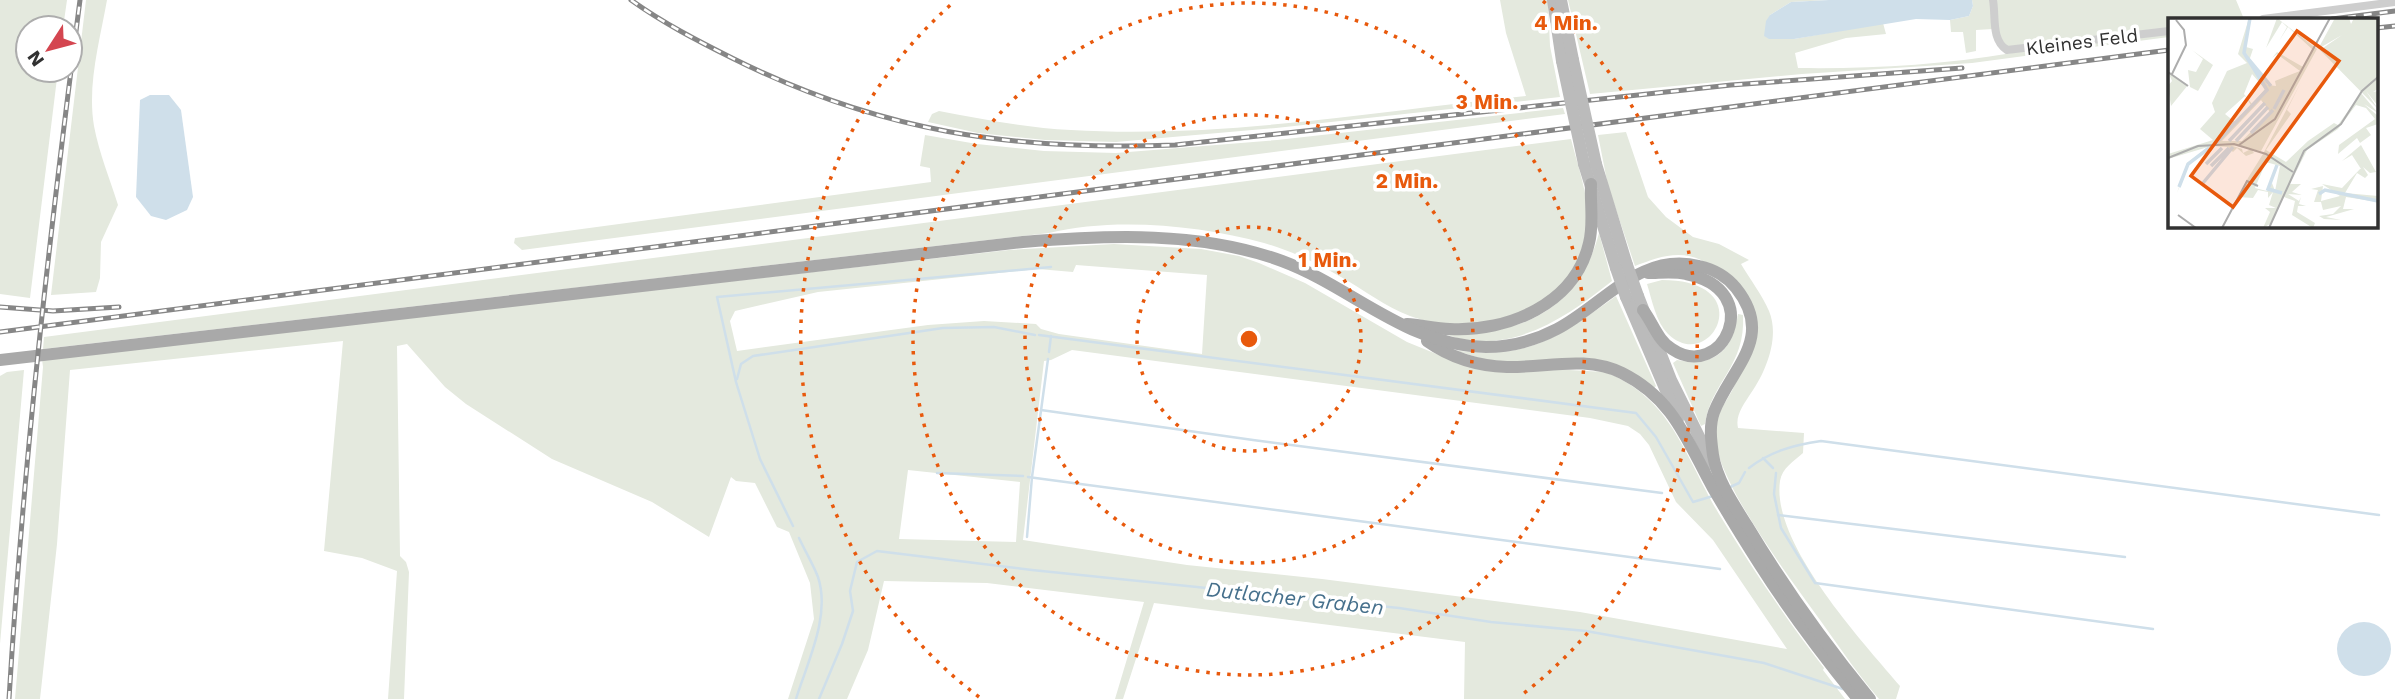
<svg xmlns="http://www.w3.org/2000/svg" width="2395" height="699" font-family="'Work Sans',sans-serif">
  <rect width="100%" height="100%" fill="#fff"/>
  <g fill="#e4e9de" fill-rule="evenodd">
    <path d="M0,0H67L63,28H28V70H58L30,298L0,294Z"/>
    <path d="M86,0H107C100,40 87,85 94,126C99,153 110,179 118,205L101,242L100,278L96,292L51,295Z"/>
    <path d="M1500,0H1548L1550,46L1560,97L1276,128L1116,142L1045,140L978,133L928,122L932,114L939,111C982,119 1026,128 1071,130C1223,139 1376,111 1526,96L1506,33Z"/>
    <path d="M1568,0H1829L1791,2L1770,15L1794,39L1883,23L1886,34L1846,38L1795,53L1798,68C1869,69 1941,65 2012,53L1999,37L1996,0H2236L2244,19H2169V37L1972,63L1802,74L1590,94Z"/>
    <path d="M1972,0H1991L1993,29L1976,30V51L1966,53L1963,32H1951L1950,20L1969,16L1973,6Z"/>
    <path d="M1563,108L1565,114L522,250L514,243L515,238L931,182L930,168L920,166L925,135L977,144L1044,151L1116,153L1277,140Z"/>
    <path d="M1626,132L1648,197L1666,217L1693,237L1719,244L1749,260L1741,264C1750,279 1762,295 1769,311C1780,337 1766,372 1751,393C1744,404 1735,415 1738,428L1804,433L1803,453C1794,461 1782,468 1780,481C1771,543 1862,641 1900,686L1896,699H1879C1855,671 1834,639 1812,609C1784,570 1719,483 1715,438C1713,411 1730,401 1737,379C1745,357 1748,333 1754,311C1742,300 1712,267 1701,260C1679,249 1655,258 1635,266L1608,186L1598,135Z"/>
    <path d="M1571,139C1579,171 1594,210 1586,243C1567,315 1473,340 1410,316C1386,307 1364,290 1341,277C1317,263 1291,251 1264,243C1200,225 1113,217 1049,233L43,349L44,337Z"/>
    <path d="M1599,233L1612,281C1562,321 1505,359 1439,332C1516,338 1578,313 1599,233Z"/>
    <path d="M1114,244L1201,249L1239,256L1259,263L1305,283L1407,342L1461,364L1605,372C1672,398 1685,457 1719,514C1751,567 1786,619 1824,668L1823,670L1845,699H1464L1465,642L1154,603L1123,699H1115L1144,602L987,583L884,581L868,650L847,699H788L814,619L810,583L789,532L777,527L755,483L736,481L731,477L709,537L652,502L552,459L466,404L445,387L407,344L397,346L400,556L406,562L409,572L404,699H388L397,571L362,558L324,551L343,341L70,370L57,544L40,699H15L43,367L42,359L1009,250ZM1076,265L1207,275L1202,354L1059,334L1041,329L1036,324L984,321L928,325L737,351L730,321L735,311L818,292L1038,269L1073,272ZM1072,350L1590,418L1628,426L1640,434L1649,445L1676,502L1713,540L1787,649L1580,612L1322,579L1187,565L1023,540L1044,361L1051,360ZM908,470L1020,482L1016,542L899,539Z"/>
    <path d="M1662,280C1761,280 1711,375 1668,334C1656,322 1652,300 1647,284Z"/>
    <path d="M1616,296L1656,386L1654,388L1628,370L1486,360L1454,350C1527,361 1559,337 1616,296Z"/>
    <path d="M1738,314L1743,315C1746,366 1711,382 1705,424L1701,426L1673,363L1677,360C1716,367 1732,351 1738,314Z"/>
    <path d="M24,370L0,644V376L7,372Z"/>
  </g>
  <g fill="#cfdfea">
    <path d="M1829,0H1972L1973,6L1969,16L1950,20L1916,19L1794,39H1769L1764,36L1766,21L1770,15L1791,2Z"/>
    <path d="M150,95H169L181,110L193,197L187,210L166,220L151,216L136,197L140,100Z"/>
    <circle cx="2364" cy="649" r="27"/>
  </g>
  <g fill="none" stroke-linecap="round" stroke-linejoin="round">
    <g stroke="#cfdfea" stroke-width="2.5">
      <path d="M1039,335L1636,413L1656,437L1693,502L1713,496"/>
      <path d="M1049,352L1051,336"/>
      <path d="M737,379L741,364L753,356L943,328L994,327L1035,335"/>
      <path d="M1041,410L1253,440L1662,493"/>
      <path d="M1763,458L1773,468"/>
      <path d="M1749,468C1771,451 1794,445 1821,441L2379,515"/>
      <path d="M937,473L1023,476"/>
      <path d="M1776,473L1774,494L1781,528L1815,583L2153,629"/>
      <path d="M1028,477L1720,569"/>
      <path d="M1728,488L1739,483L1745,472"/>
      <path d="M1778,515L2125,557"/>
      <path d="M793,526L760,459L736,382L717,297L1051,267"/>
      <path d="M1027,537L1032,477L1048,359"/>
      <path d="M796,699C807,663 831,616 818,577C813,564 805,551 799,538"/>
      <path d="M819,699L842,644L853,611L850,591L857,562L877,551L1032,570L1399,608L1491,622L1586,631L1764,663L1843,689"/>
    </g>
    <g stroke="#cecece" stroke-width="8">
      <path d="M1993,0C1996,17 1991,40 2007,50L2169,31"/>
      <path d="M2263,19L2395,2"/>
    </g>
    <g stroke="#bbb" stroke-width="12">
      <path d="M1553,0L1562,61"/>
      <path d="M1561,0L1573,60"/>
      <path d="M1584,164L1616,268"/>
      <path d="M1596,164L1627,265"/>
      <path d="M1638,296L1671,380L1713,465"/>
      <path d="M1626,297L1678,419"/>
    </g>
    <g stroke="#a9a9a9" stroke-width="12">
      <path d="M1643,310C1653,323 1658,341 1672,349C1722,383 1768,290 1686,274C1674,271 1660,273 1648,273"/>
      <path d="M1407,324C1422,325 1436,329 1450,329C1508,332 1575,304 1589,243C1594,224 1590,204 1591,184"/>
      <path d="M1427,341C1451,358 1477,366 1507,367C1546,368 1585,355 1622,373C1674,399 1687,441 1713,488C1728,514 1744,540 1760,565C1790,612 1823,656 1858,699"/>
      <path d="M0,360L1023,242C1109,235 1200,231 1282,261C1352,287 1407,346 1486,347C1511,347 1534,341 1557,329C1603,305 1641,251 1699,266C1713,269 1727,277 1736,288C1776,338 1731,368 1714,412C1709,426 1711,440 1713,455C1717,480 1734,505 1748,527C1784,587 1825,644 1870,699"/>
    </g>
    <defs>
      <g id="rail">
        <path d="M631,0C663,23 698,41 732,58C880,132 1012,151 1175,145L1731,85L1962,68"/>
        <path d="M2332,19L2395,11"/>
        <path d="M2376,28L2395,26"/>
        <path d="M0,307L53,311L119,307"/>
        <path d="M0,332L2169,50"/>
        <path d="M9,699C23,465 50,232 80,0"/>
      </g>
    </defs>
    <use href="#rail" stroke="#868686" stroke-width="5"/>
    <use href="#rail" stroke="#fff" stroke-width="2.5" stroke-dasharray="8" stroke-linecap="butt"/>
    <g stroke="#bbb" stroke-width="12">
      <path d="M1573,60L1596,164"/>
      <path d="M1562,61L1584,164"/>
      <path d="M1627,265L1638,296"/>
      <path d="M1616,268L1626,297"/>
    </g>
  </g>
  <g fill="none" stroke="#e8590c" stroke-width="3.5" stroke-dasharray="3.5 7">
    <circle cx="1249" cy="339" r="112"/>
    <circle cx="1249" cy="339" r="224"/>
    <circle cx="1249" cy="339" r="336"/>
    <path d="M979 697A448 448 0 0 1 955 1M1543 1A448 448 0 0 1 1519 697"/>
  </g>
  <g text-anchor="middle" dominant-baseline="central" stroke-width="7" stroke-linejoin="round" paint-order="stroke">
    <g font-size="19" fill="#313131" stroke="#fff">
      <text transform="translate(2082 42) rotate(-7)">Kleines Feld</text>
    </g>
    <g font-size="21" font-style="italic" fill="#46708c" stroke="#fff">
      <text transform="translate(1295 598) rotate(6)">Dutlacher Graben</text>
    </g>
  </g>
  <g transform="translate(2168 18)">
    <rect width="210" height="210" fill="#fff"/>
    <path d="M81,0L78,29L85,31L81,43L100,67L108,68L107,63L132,53L109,36L104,40L109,34L135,49L145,32L120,9L111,23L119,9L114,4L98,30L109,0L149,31L93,133L62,127L74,131L75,135L83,131L86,135L78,138L69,130L65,134L60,129L44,128L21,146L9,175L19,145L40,129L0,141V136L45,122L32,111L47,94L44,85L59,53L79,45L70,36ZM84,56L97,71L84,86L76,76ZM77,78L83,87L67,104L57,96ZM93,82L102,94L74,123H54ZM167,0H181L183,6L186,0H210V71L205,74L210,73V88L198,73L210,91L152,32L174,17L150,31ZM24,32L45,47L30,73L22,69L20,52L28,54L35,41ZM0,54L20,67L3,88L0,68L4,63ZM133,64L119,92L123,96L98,132L118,144L140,123L166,105L170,107L193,75L210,95L196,86L210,98V106L198,110L203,117L192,125L189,120L170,136L171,127L207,101L198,90L188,87L170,111L139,132L122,166H133L124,174L134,177L120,176L131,183L133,179L131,186L138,188H130L129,194L147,205L145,210L124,197L127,183L116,179L102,206L95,210L102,194L97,190H108L101,187L105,174L100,180V174L90,172L85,180L70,179L54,210L80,160L95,136ZM98,144L112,148L107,173L104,165L99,173L87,170ZM193,127L208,154L202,155L195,149L200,157L197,160L189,155L177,175L210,178V184L178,179L175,191H186L158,199L173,202L156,201L151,198L165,196L173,188L155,192L153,184H146L150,172L143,171L155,168L153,183L172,178L154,166L174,170L192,151H193L184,137L174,143Z" fill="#e4e9de" fill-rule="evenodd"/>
    <path fill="none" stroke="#cfdfea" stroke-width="3.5" d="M78,38L103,68M106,91L116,72M83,115L105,92M61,123L97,85M68,123L100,89M48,125L99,72L76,35L82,0M38,146L54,130M109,147L100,171L114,175M43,148L61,130M35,165L65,129M11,169L20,146L41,130M151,176L157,172L210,183"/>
    <path fill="none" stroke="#adadad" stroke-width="2" d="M0,54L20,68M4,56L18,27L16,12L8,2M71,127L107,101L162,0M0,140L30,128L66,126L98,136L125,154M10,197L28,210M54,210L79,163L90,168M101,210L136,133L173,106L194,73L210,59"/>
    <path fill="#e8590c" fill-opacity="0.15" stroke="#e8590c" stroke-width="3.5" d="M129,13L171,43L65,189L23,158Z"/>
    <rect width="210" height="210" fill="none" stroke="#313131" stroke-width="3.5"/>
  </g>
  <circle cx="1249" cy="339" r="10" fill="#e8590c" stroke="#fff" stroke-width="3.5"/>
  <g font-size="21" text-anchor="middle" font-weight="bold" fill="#e8590c" stroke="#fff" stroke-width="7" stroke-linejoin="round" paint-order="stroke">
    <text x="1566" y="30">4 Min.</text>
    <text x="1487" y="109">3 Min.</text>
    <text x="1407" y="188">2 Min.</text>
    <text x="1328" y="267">1 Min.</text>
  </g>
  <g transform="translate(49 49) rotate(234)"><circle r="33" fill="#ffffff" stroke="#adadad" stroke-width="2"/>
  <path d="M0-5L12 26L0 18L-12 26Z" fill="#d44650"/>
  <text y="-10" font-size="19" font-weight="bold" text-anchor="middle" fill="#313131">N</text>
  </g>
</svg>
